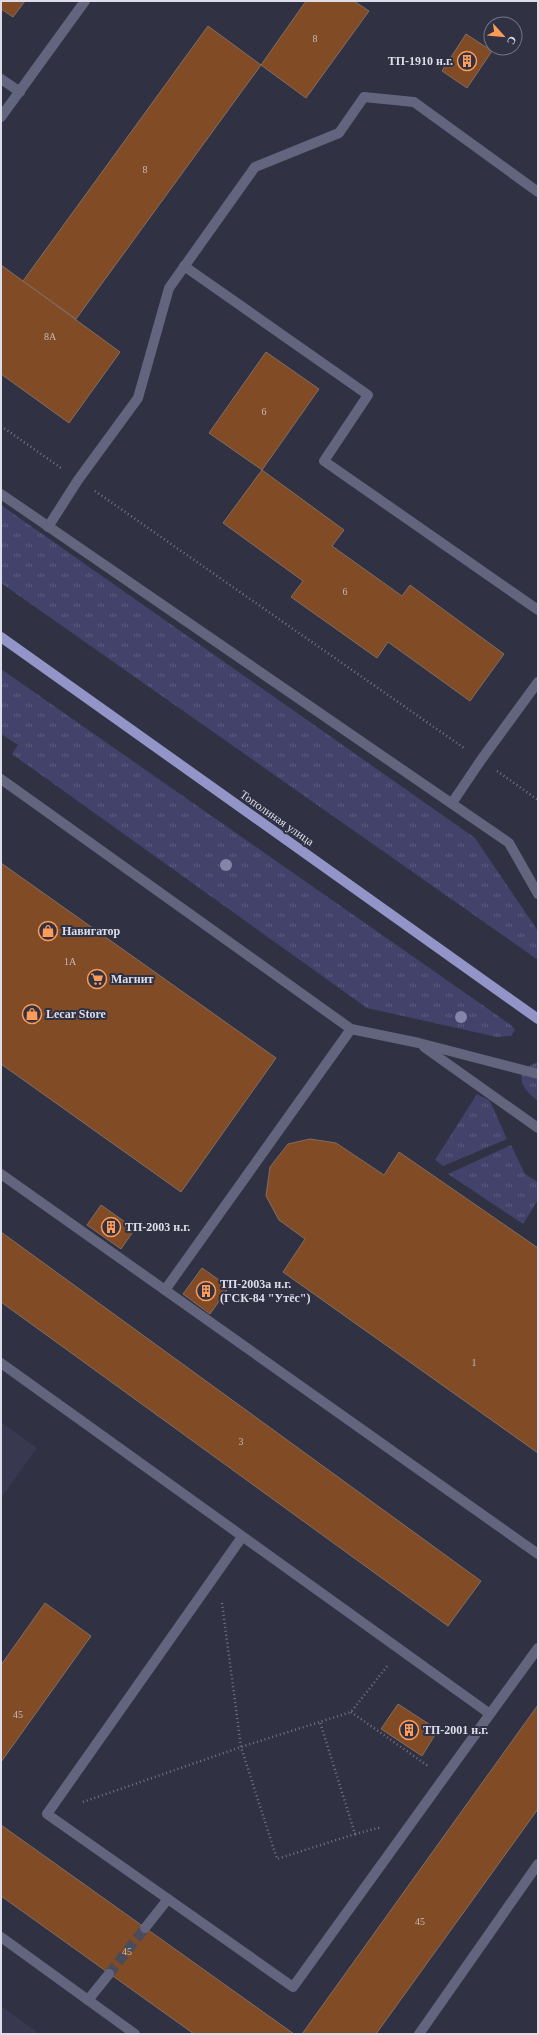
<svg xmlns="http://www.w3.org/2000/svg" width="539" height="2035" font-family="Georgia,serif">
  <defs>
    <pattern id="grass-tufts" width="24" height="20" patternUnits="userSpaceOnUse"><rect width="24" height="20" fill="#42426a"/><path d="M3 7l-1-3M5 7V3M7 7l1-3M15 17l-1-3M17 17v-4M19 17l1-3" fill="none" stroke="#5d5d7f"/></pattern>
  </defs>
  <rect width="100%" height="100%" fill="#303143"/>
  <g fill="#383850">
    <path d="M1,1422L37,1448L1,1498Z"/>
    <path d="M1,2006L40,2034H1Z"/>
  </g>
  <g fill="url(#grass-tufts)">
    <path d="M1,505L475,838L538,931V960L1,583Z"/>
    <path d="M1,669L511,1025L515,1030L511,1036L497,1037L367,1008L12,754L18,745L1,734Z"/>
    <path d="M538,1062V1101C520,1088 512,1071 538,1062Z"/>
    <path d="M477,1094L490,1101L507,1139L443,1166L435,1160Z"/>
    <path d="M511,1145L525,1174L538,1182V1200L523,1224L448,1174Z"/>
  </g>
  <g fill="#814b25" stroke="#826e62">
    <path d="M1,1H25L13,17L1,9Z"/>
    <path d="M306,1H354L369,11L306,98L261,65Z"/>
    <path d="M208,26L261,65L76,319L23,281Z"/>
    <path d="M466,34L492,51L467,88L442,71Z"/>
    <path d="M1,265L120,352L69,423L1,374Z"/>
    <path d="M266,352L319,389L262,470L209,433Z"/>
    <path d="M262,470L344,530L332,546L402,596L410,585L504,654L470,701L388,642L377,658L291,597L303,581L223,523Z"/>
    <path d="M1,863L276,1058L181,1192L1,1064Z"/>
    <path d="M310,1139L336,1143L384,1175L399,1152L538,1248V1453L283,1272L305,1239L279,1220L266,1196L270,1167L288,1144Z"/>
    <path d="M101,1205L135,1229L121,1249L87,1225Z"/>
    <path d="M1,1232L481,1581L448,1626L1,1302Z"/>
    <path d="M202,1268L229,1287L210,1314L183,1294Z"/>
    <path d="M45,1603L91,1636L1,1762V1665Z"/>
    <path d="M398,1704L438,1730L422,1756L381,1729Z"/>
    <path d="M538,1705V1809L376,2034H302Z"/>
    <path d="M1,1825L294,2034H194L1,1896Z"/>
  </g>
  <g fill="none" stroke-linecap="round" stroke-linejoin="round">
    <path stroke="#4a4b5c" stroke-width="10" stroke-dasharray="10 5" stroke-linecap="butt" d="M109,1974L145,1928"/>
    <g stroke="#737484" stroke-width="2.5" stroke-dasharray="1 3" stroke-linecap="butt">
      <path d="M1,426L61,468"/>
      <path d="M95,491L464,748"/>
      <path d="M497,771L538,800"/>
      <path d="M222,1603L241,1747L277,1859L355,1834L320,1722"/>
      <path d="M351,1712L428,1766"/>
      <path d="M83,1802L241,1747L351,1712L388,1665"/>
      <path d="M355,1834L382,1827"/>
    </g>
    <g stroke="#63657e" stroke-width="10">
      <path d="M1,79L20,92"/>
      <path d="M1,117L85,1"/>
      <path d="M184,266L368,395L324,461L538,610"/>
      <path d="M1,494L509,843L538,894"/>
      <path d="M48,527L78,480L138,398L169,288L255,167L339,133L364,97L414,102L538,192"/>
      <path d="M1,779L351,1029L419,1043L538,1074"/>
      <path d="M452,803L481,760L538,682"/>
      <path d="M424,1047L538,1128"/>
      <path d="M1,1174L538,1554"/>
      <path d="M165,1290L351,1029"/>
      <path d="M1,1363L490,1714L293,1987L47,1814L242,1537"/>
      <path d="M490,1714L538,1648"/>
      <path d="M145,1928L168,1899"/>
      <path d="M1,1937L135,2034"/>
      <path d="M88,2000L109,1974"/>
      <path d="M419,2034L538,1864"/>
    </g>
    <path stroke="#9395c9" stroke-width="10" d="M1,637L538,1019"/>
  </g>
  <g fill="#8385a9">
    <circle cx="226" cy="865" r="6"/>
    <circle cx="461" cy="1017" r="6"/>
  </g>
  <defs>
    <symbol id="building-ring" viewBox="-11 -11 22 22"><circle r="9.5" fill="#303143" stroke="#fe9c57" stroke-width="1.5"/><path d="M-4-6H4V6H1V3H-1V6H-4ZM-2.5-4.3h1.7v1.8h-1.7ZM.8-4.3h1.7v1.8H.8ZM-2.5-1h1.7V.8h-1.7ZM.8-1h1.7V.8H.8Z" fill="#fe9c57"/></symbol>
    <symbol id="shop-ring" viewBox="-11 -11 22 22"><circle r="9.5" fill="#303143" stroke="#fe9c57" stroke-width="1.5"/><path d="M-5-2.5h2.3a2.7 3.5 0 0 1 5.4 0H5L5.5 6h-11ZM-1.5-2.5h3a1.5 2.3 0 0 0-3 0Z" fill="#fe9c57"/></symbol>
    <symbol id="supermarket-ring" viewBox="-11 -11 22 22"><circle r="9.5" fill="#303143" stroke="#fe9c57" stroke-width="1.5"/><path d="M-6-5.5h2.5l.6 2H6L4.5 2H-2.5L-4.4-4H-6ZM-1.5 3.2a1.3 1.3 0 1 0 .1 0ZM3 3.2a1.3 1.3 0 1 0 .1 0Z" fill="#fe9c57"/></symbol>
  </defs>
  <g fill-rule="evenodd">
    <use href="#building-ring" x="456" y="50" width="22" height="22"/>
    <use href="#shop-ring" x="37" y="920" width="22" height="22"/>
    <use href="#supermarket-ring" x="86" y="968" width="22" height="22"/>
    <use href="#shop-ring" x="21" y="1003" width="22" height="22"/>
    <use href="#building-ring" x="100" y="1216" width="22" height="22"/>
    <use href="#building-ring" x="195" y="1280" width="22" height="22"/>
    <use href="#building-ring" x="398" y="1719" width="22" height="22"/>
  </g>
  <g text-anchor="middle" dominant-baseline="central" stroke-width="4" stroke-linejoin="round" paint-order="stroke">
    <g font-size="10" fill="#c6b9b9">
      <text x="315" y="38">8</text>
      <text x="145" y="169">8</text>
      <text x="50" y="336">8А</text>
      <text x="264" y="411">6</text>
      <text x="345" y="591">6</text>
      <text x="70" y="961">1А</text>
      <text x="474" y="1362">1</text>
      <text x="241" y="1441">3</text>
      <text x="18" y="1714">45</text>
      <text x="420" y="1921">45</text>
      <text x="127" y="1951">45</text>
    </g>
    <g font-size="12" font-weight="bold" fill="#dddeea" stroke="#303143" text-anchor="start">
      <text x="453" y="61" text-anchor="end">ТП-1910 н.г.</text>
      <text x="62" y="931">Навигатор</text>
      <text x="111" y="979">Магнит</text>
      <text x="46" y="1014">Lecar Store</text>
      <text x="125" y="1227">ТП-2003 н.г.</text>
      <text x="220" y="1284">ТП-2003а н.г.<tspan x="220" dy="14">(ГСК-84 "Утёс")</tspan></text>
      <text x="423" y="1730">ТП-2001 н.г.</text>
    </g>
    <g font-size="12" fill="#dddeea" stroke="#303143">
      <text transform="translate(277 818) rotate(35)">Тополиная улица</text>
    </g>
  </g>
  <rect width="539" height="2035" fill="none" stroke="#dddeea" stroke-width="4"/>
  <g transform="translate(503 36) rotate(117)"><circle r="19" fill="#303143" stroke="#757686"/>
  <path d="M0-3L7 15L0 10L-7 15Z" fill="#fe9c57"/>
  <text y="-6" font-size="11" font-weight="bold" text-anchor="middle" fill="#dddeea">С</text>
  </g>
</svg>
